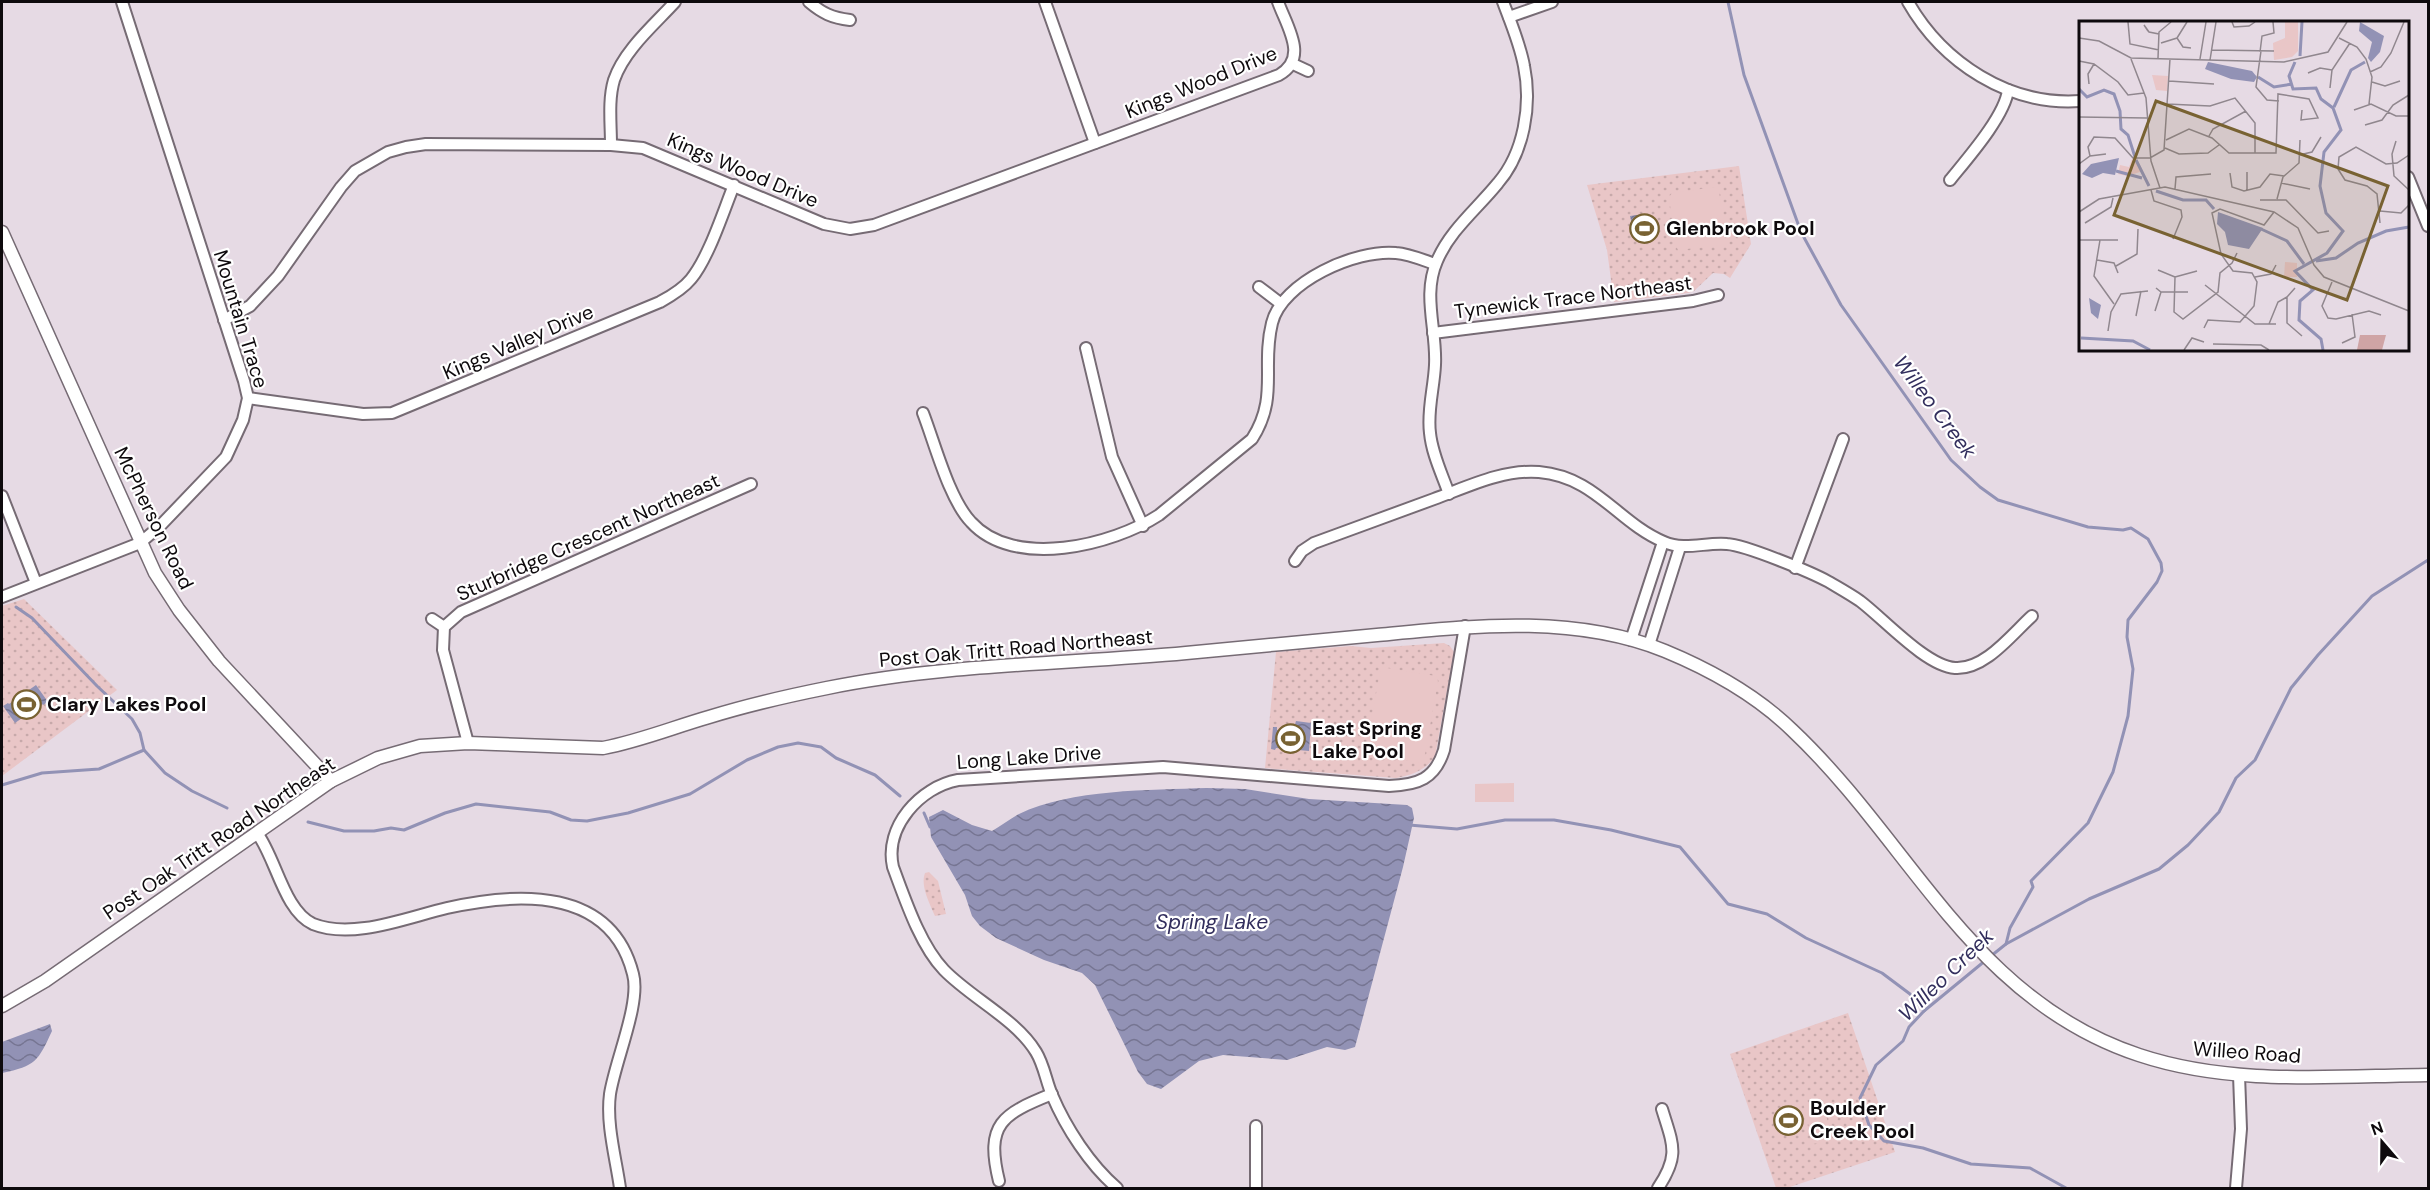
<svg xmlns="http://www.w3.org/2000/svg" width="2430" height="1190" font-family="'DM Sans',sans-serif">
  <defs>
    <pattern id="park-dots" width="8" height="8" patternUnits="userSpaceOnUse" patternTransform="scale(1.5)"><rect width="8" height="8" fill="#e9c6c7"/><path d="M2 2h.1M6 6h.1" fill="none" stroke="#c7a9aa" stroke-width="1.8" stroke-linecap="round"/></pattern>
    <pattern id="water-waves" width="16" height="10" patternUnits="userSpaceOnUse" patternTransform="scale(1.5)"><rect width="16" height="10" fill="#9292b5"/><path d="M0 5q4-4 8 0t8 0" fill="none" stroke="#767592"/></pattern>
  </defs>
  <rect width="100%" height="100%" fill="#e6dae4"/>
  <g fill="url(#park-dots)">
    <path d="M1739,166L1751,244L1730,278L1724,274L1713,273L1694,291L1688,293L1614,302L1607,250L1587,185Z"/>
    <path d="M24,599L117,690L2,776V606Z"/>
    <path d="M1444,643L1450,646L1454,652L1435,757C1424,771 1412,775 1396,778L1265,768L1276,652L1351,646L1371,648Z"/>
    <path d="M929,872L938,881L946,914L935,916C930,904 920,886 925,873Z"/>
    <path d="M1848,1013L1895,1152L1787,1188H1776L1730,1054Z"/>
  </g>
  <g fill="#e9c6c7">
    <path d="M1715,187L1719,191L1726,242L1723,245L1678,250L1675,244L1669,197L1672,193Z"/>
    <path d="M1381,667L1436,676L1438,681L1424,760L1419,763L1365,752Z"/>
    <path d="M1514,783V802H1475V784Z"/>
    <path d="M1823,1102L1832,1140L1813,1144L1804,1106Z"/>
  </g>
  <g fill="url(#water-waves)">
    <path d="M1644,214L1646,223L1656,222L1657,235L1632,238V233H1634L1630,216Z"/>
    <path d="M36,685L48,702L43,705L42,704L15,723L3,706L8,703L9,704Z"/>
    <path d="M1296,721L1311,723L1309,751L1276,748L1275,750L1271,749L1273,727H1277V730L1293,731Z"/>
    <path d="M1207,788L1245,789L1309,799L1407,805L1412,808L1414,818L1403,867L1355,1047L1345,1050L1327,1047L1287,1060L1223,1055L1199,1061L1161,1089L1147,1084L1138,1072L1095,985L1082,973L1044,960L996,938L980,926L972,916L965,895L931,837L929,817L943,810L972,825L992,831C1001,826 1010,819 1019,814C1071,789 1150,790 1207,788Z"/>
    <path d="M50,1024L52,1031C38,1061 36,1066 2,1073V1042Z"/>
    <path d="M1792,1107L1797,1111L1796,1130L1788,1135L1782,1129C1780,1119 1782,1110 1792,1107Z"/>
  </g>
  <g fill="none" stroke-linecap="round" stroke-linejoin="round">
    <g stroke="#9292b5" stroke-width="3">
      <path d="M1728,2L1744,75L1801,232L1841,305L1951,460L1980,487L1998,500L2088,527L2123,530L2131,528L2148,539L2161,563L2162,571L2157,582L2128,620L2127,637L2133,669L2128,716L2113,772L2088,823L2031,881L2033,887L2010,928L2006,944L1991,956"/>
      <path d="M16,607L32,618L97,686L132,719L140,733L144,750L165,773L192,791L227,808"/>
      <path d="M2,785L42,773L99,769L144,750"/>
      <path d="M924,813L930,827H933"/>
      <path d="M308,822L344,831H374L391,828L404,830L445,813L476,804L550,812L571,820L587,821L628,813L690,794L747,760L778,747L798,743L821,747L836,758L875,775L900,796"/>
      <path d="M1409,825L1457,829L1505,820H1554L1611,830L1680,847L1728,904L1767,914L1806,938L1882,973L1910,994L1924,1011"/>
      <path d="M2006,944L2089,899L2159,869L2188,845L2219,812L2236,778L2255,760L2291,688L2318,655L2372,596L2428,560"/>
      <path d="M1986,960L1924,1011L1909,1027L1903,1041L1876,1065L1860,1098L1869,1125L1884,1141L1923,1148L1971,1164L2030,1168L2066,1188"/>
    </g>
    <defs>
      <g id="minor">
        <path d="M809,2C822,13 832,18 850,20"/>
        <path d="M1045,2L1095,143"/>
        <path d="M1908,2C1943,63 2009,106 2080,101"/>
        <path d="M1509,17L1552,2"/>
        <path d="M1293,64L1308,71"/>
        <path d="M611,145C611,124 608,100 614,80C624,50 655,24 675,2"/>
        <path d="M2408,177L2428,226"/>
        <path d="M1950,180C1967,159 2005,116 2008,90"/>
        <path d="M1259,287L1280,303"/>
        <path d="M224,320L250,306L278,276L341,187L355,171L388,152L406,147L426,144L611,145L643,148L824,224L850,229L874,225L1279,75C1309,58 1287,27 1278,2"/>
        <path d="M1433,333L1693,301L1718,295"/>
        <path d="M1086,348L1112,457L1143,526"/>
        <path d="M248,398L363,414L392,413L660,302C671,296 683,289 691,279C709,257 723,212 734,185"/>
        <path d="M923,413C935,444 949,499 971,522C1014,570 1113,545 1159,515L1252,439C1279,397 1261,367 1272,323C1282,282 1356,249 1396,253C1409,254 1423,260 1435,264"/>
        <path d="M1449,494C1442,474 1432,454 1430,433C1427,410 1434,388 1435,365C1437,330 1422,295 1437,261C1450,230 1477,209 1498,183C1524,153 1532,105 1524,66C1520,44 1511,23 1503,2"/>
        <path d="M2,496L36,583"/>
        <path d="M1295,561L1302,551L1314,543C1354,528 1394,514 1434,499C1467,487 1503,469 1539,472C1596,477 1617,522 1664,542C1685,551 1705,542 1727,544C1745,545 1811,572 1829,582C1839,588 1850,594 1860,601C1884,619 1926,666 1955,668C1985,670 2012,634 2032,616"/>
        <path d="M1795,568L1843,439"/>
        <path d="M2,597L140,543L160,526L226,457L243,420L248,398L244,381L122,2"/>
        <path d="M432,619L444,627"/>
        <path d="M1631,640L1663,542"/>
        <path d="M1649,645L1680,547"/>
        <path d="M468,743L443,650L444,627L461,612L751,484"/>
        <path d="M257,833C276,858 284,911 313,924C353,940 408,917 447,908C518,892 611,887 633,974C641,1003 615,1061 610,1094C606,1124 616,1159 620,1188"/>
        <path d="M1256,1126V1188"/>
        <path d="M999,1181C985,1124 1002,1114 1052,1094"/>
        <path d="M1117,1188C1090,1165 1066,1128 1052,1095C1046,1081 1044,1065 1036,1052C1016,1019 971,998 944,970C920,945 905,899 893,867C884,827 920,787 958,780L1163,767L1389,786C1418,785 1435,779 1444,750L1465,626"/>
        <path d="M1658,1188C1680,1155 1673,1145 1662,1109"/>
        <path d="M2236,1188L2241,1129L2239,1075"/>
      </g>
      <g id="tertiary">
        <path d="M2,232L155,573L179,610L219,661L331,781"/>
        <path d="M2,1006L45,981L331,781L378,758L420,746L468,743L603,748C640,741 674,727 709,717C748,705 787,696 827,688C945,664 1067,664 1186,653C1250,647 1313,641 1377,635C1472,626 1573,614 1665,651C1711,670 1756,695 1792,730C1911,842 1972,1000 2139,1055C2232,1086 2332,1076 2428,1075"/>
      </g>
    </defs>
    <use href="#minor" stroke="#766b74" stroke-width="14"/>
    <use href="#tertiary" stroke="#766b74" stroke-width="15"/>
    <use href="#minor" stroke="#fff" stroke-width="10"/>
    <use href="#tertiary" stroke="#fff" stroke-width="12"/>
  </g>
  <defs>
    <symbol id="stadium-ring" viewBox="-11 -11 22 22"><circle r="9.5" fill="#fff" stroke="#786232" stroke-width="1.5"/><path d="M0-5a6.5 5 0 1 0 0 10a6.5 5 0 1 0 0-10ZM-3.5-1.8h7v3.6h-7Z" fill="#786232"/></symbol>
  </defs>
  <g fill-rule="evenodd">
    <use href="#stadium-ring" x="1628" y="212" width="33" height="33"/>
    <use href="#stadium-ring" x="10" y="688" width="33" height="33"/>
    <use href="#stadium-ring" x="1274" y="722" width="33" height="33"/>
    <use href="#stadium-ring" x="1772" y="1104" width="33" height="33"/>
  </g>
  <g text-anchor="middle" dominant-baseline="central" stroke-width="4.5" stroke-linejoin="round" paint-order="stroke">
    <g font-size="20" fill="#0e0a0d" stroke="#fff">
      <text transform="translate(1201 82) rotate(-22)">Kings Wood Drive</text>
      <text transform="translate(743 170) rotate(23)">Kings Wood Drive</text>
      <text transform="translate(1573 297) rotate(-7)">Tynewick Trace Northeast</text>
      <text transform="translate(241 319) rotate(73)">Mountain Trace</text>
      <text transform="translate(518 342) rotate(-23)">Kings Valley Drive</text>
      <text transform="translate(154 518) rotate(64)">McPherson Road</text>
      <text transform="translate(588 537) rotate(-24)">Sturbridge Crescent Northeast</text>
      <text transform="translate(1016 648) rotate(-5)">Post Oak Tritt Road Northeast</text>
      <text transform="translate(1029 757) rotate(-4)">Long Lake Drive</text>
      <text transform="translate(219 838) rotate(-34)">Post Oak Tritt Road Northeast</text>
      <text transform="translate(2247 1052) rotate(4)">Willeo Road</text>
    </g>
    <g font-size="20" font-weight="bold" fill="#0e0a0d" stroke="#fff" text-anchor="start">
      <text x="1666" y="228">Glenbrook Pool</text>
      <text x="47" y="704">Clary Lakes Pool</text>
      <text x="1312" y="728">East Spring<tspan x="1312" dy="23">Lake Pool</tspan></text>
      <text x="1810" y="1108">Boulder<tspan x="1810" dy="23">Creek Pool</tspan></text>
    </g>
    <g font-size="21" font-style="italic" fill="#322e5d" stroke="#fff">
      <text transform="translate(1935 407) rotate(53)">Willeo Creek</text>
      <text x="1212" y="922">Spring Lake</text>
      <text transform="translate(1946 975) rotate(-44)">Willeo Creek</text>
    </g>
  </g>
  <g transform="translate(2079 21)">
    <rect width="330" height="330" fill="#e6dae4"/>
    <path d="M281,314H307L303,329H278Z" fill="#cfa4a5"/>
    <path d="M206,1H219V30L213,36L195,39L194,22L206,17ZM73,54L89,55L88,70L77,69ZM53,138H58L64,150L48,155L39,153L41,144L50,146ZM206,241L218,242V256H205Z" fill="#e9c6c7"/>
    <path d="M281,1L305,15L301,31L292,41L289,37L293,21L280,10ZM129,41L173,50L178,56L175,61L152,58L126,48ZM40,137L36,154L24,152L13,157L3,153L12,143ZM139,191L184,207L170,228L149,224L146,211L138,203ZM10,277L22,284L19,298L12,292Z" fill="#9292b5"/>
    <path fill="none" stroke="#9292b5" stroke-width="3" d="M221,35L223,1M216,41L210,55L214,68L237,67L242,78L254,87L262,109L245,131L241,165L247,192L264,210L248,232L216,250L234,269L221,280L220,299L242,318L244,329M179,56L195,66L213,63M0,68L8,76L25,69L35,73L41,90L42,108L49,114L56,136M255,86L272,49L286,41M57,139L70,165M37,150L63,157M77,170L104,179H127L135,188M182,208L208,220L225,243M237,240L257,237L279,222L307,210L330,206M2,317L54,320L71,329"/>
    <path fill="none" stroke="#90878e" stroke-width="1.5" d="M49,1L51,23L80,29M153,1L155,6L170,5L176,1M69,10L65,4L70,11L80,13M0,17L20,20L52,37L205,41L249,31L268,1M98,17L104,26L112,27M260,17L278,26L287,38L293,56L290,83M82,22L98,17L108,1M133,29L195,30M182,30L177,66L188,79L200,80M181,31L183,15L195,12L194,1M79,37L80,11L92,1M52,38L67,77L72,140L81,167M121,38L127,1M131,39L137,1M0,40L15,43L39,61L49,74L65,72M291,51L302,46L312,32L325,1M229,52L241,47L253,49M90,60L135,63M293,61L306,65L321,60M10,63L9,53L15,43M251,67L253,49L271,22M88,83L131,85L156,77L176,102V132M275,89L292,83L317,95H330M0,96L68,97M286,104L303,99L314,84L330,74M130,115L134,108L167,90M87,119L110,108L133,117L150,132H197L199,73L230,78L239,97L222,99L223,89M317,120L313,133L315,155L330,169M86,127L100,133L129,132L140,124M220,134L233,131L242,116M11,135L9,126L15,116L36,117L54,137H71L85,129L91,38M0,143L11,135L27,133M151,152L153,166L165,170L181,166L191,153L205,155M202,162L231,168M96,168L97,156L132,153M72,169L75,180L102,189L103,196L94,218M168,170V151M198,178L204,156L220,142L221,119M181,179H207L239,212L250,210M301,190L322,192L330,184M0,191L20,178L86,166L195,191L219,207L235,244L245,256L330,290M6,202L32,186L34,177M301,202L298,173L288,165L266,159L259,148L260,136L277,126L307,143L318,142L330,134M0,219H39M21,219L15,255L35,283M18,239L35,242L39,252M37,245L58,233L59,208M79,249L96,256M96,256L95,291L104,298L139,271L141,252L153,242L158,232M96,256L118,250M176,256L192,253L197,244M253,261L243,285L249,297L257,298L290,290L302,294M126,264L176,303H197M77,267L82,271H109M216,267L208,276V302L223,315M76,290L82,271M57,295L62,270M190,303L199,281L208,276M125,307L129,299L161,301L175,285L178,261L173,252L154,250L142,233L133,192L141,188L185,204L195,191M29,310L32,291L42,273L69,270M263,322L276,316L273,293M134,323L182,324L190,329M105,329L113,317L125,321"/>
    <path fill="#786232" fill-opacity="0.15" stroke="#786232" stroke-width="3" d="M77,80L309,165L268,279L35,194Z"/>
    <rect width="330" height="330" fill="none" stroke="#0e0a0d" stroke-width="3"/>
  </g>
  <rect width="2430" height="1190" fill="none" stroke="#0e0a0d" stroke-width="6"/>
  <g transform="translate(2382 1142) rotate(340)" stroke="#ffffff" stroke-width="4.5" paint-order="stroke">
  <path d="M0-4.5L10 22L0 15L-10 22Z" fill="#0e0a0d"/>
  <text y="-9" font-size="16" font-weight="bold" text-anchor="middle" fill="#0e0a0d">N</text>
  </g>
</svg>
